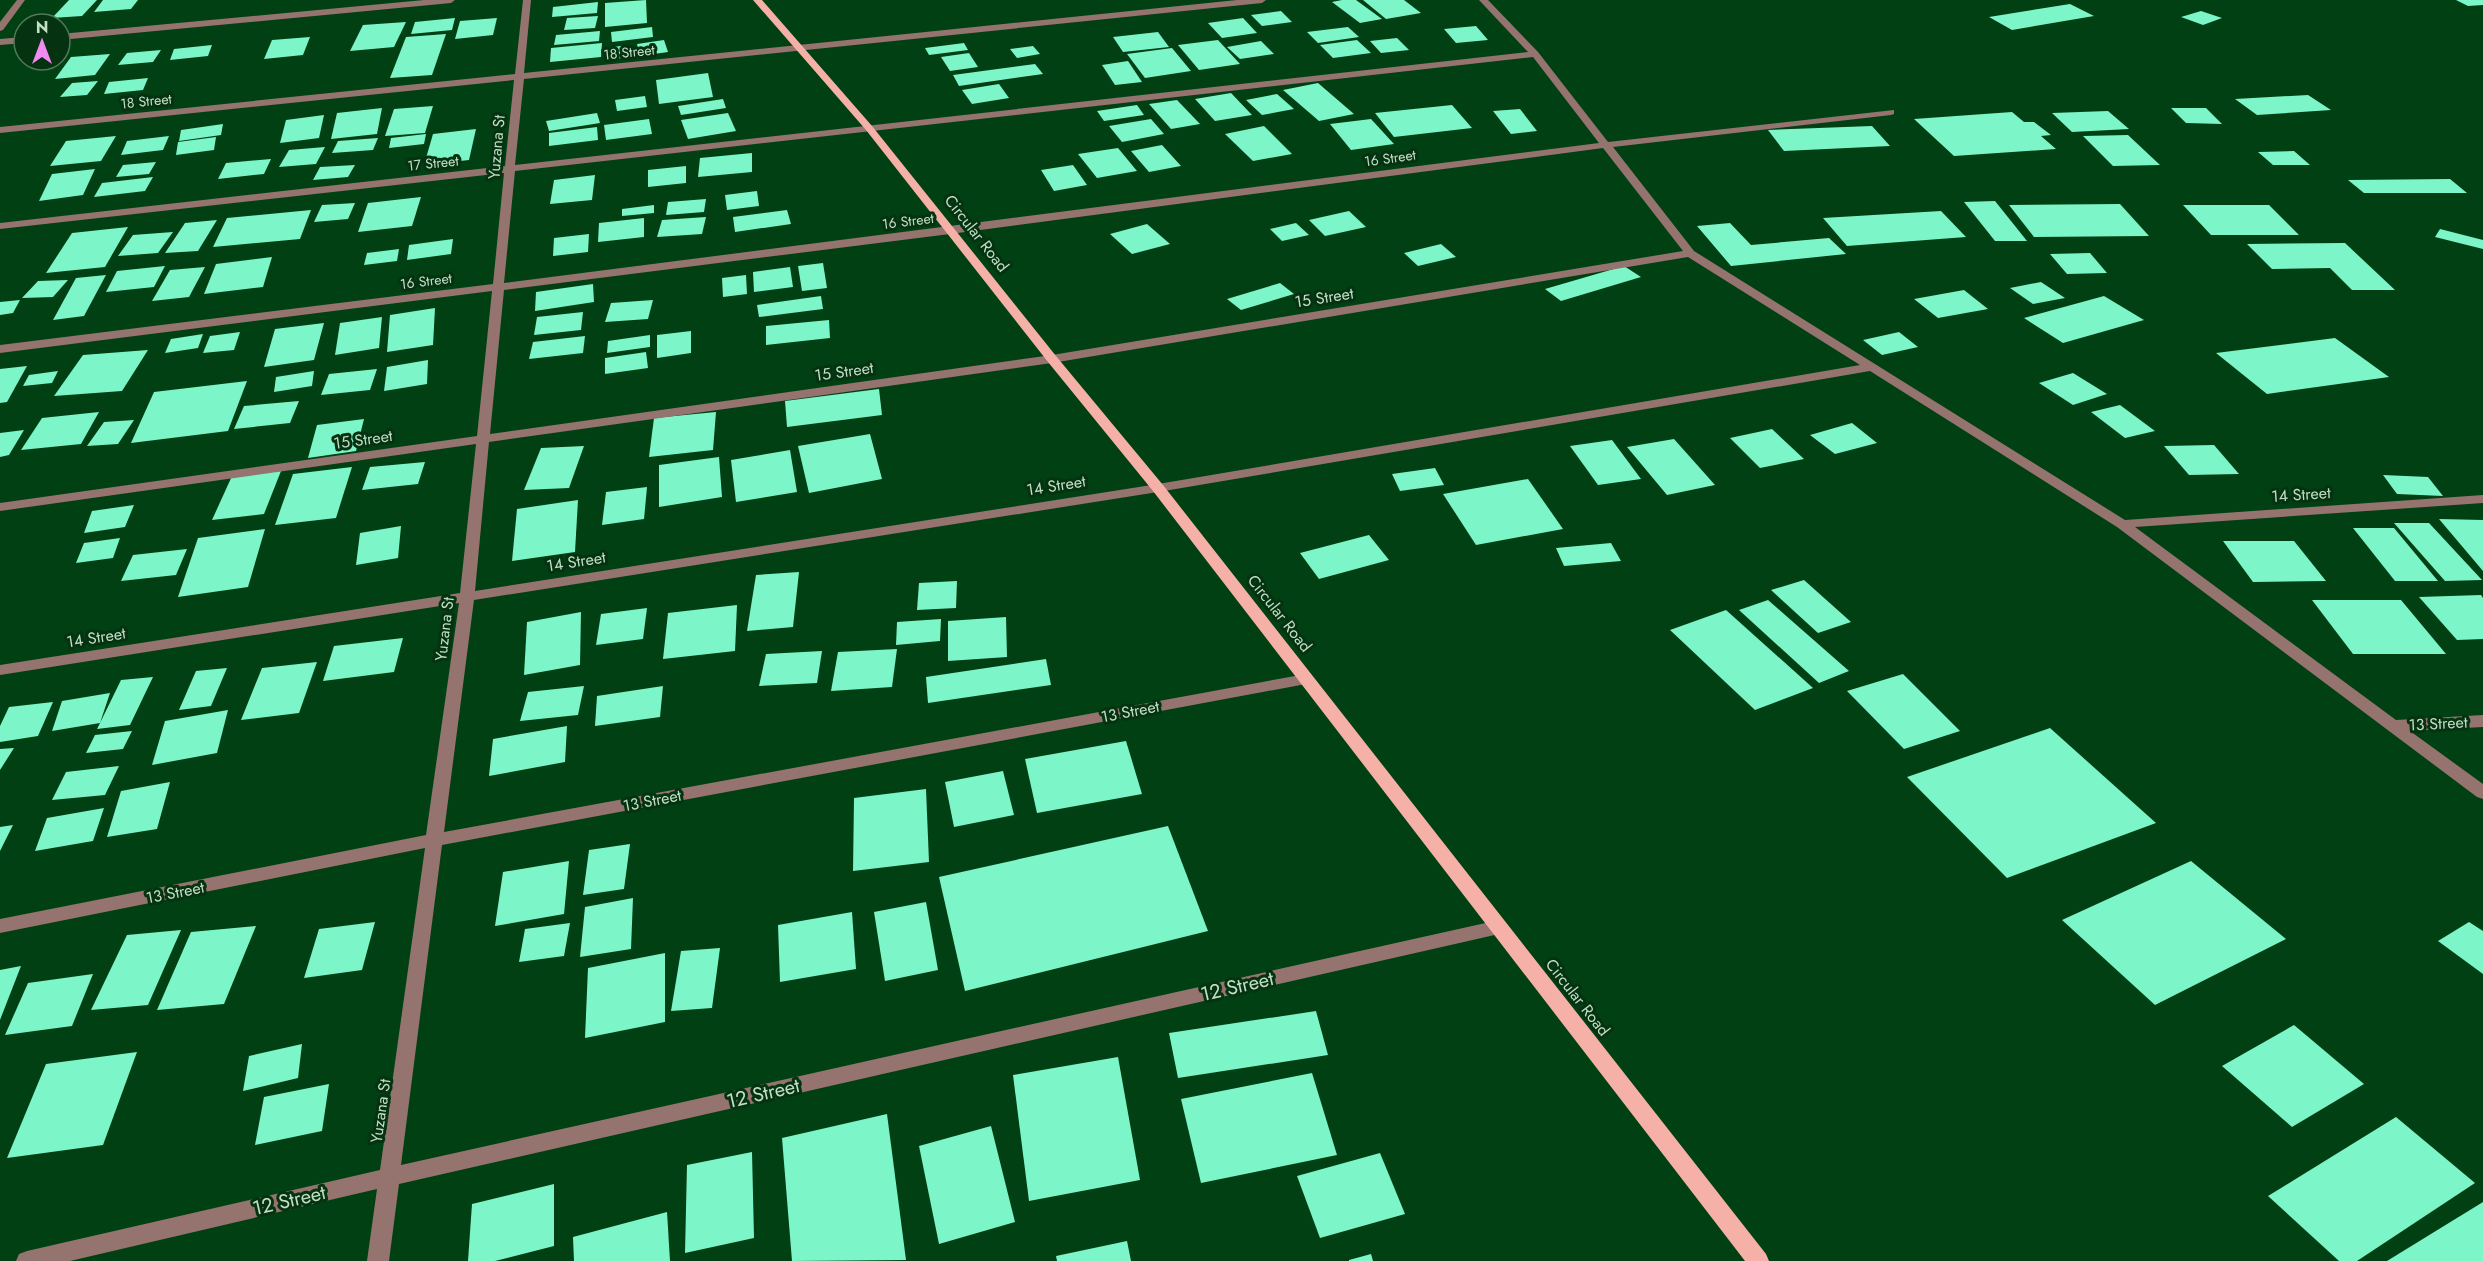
<svg xmlns="http://www.w3.org/2000/svg" width="2483" height="1261" viewBox="0 0 2483 1261" font-family="Jost,sans-serif">
<style>
.building{fill:#7cf5c9}
.lines{fill:none;stroke-linecap:round;stroke-linejoin:round}
.minor{fill:#95736e;fill-rule:evenodd}
.major{fill:#f5b1a8;fill-rule:evenodd}
.labels{text-anchor:middle;stroke-width:6;stroke-linejoin:round;paint-order:stroke}
.far-street-label{font-size:14px;fill:#c2dfc5;stroke:#053311}
.street-label{font-size:16px;fill:#c2dfc5;stroke:#053311}
.near-street-label{font-size:20px;fill:#c2dfc5;stroke:#053311}
</style>
<rect width="100%" height="100%" fill="#004013"/>
<g class="building">
<path d="M69 0H97L82 16 52 18Z"/>
<path d="M103 0H138L131 9 94 12Z"/>
<path d="M646 0 647 23 605 27V3Z"/>
<path d="M1342 0H1356L1382 19 1360 23 1332 2Z"/>
<path d="M1363 0H1404L1421 13 1386 19Z"/>
<path d="M2456 0H2483V5L2468 6Z"/>
<path d="M598 2 597 13 552 17 553 7Z"/>
<path d="M2070 4 2094 16 2012 30 1989 17Z"/>
<path d="M1281 11 1292 22 1262 26 1251 15Z"/>
<path d="M2201 11 2222 18 2203 25 2181 17Z"/>
<path d="M598 16 595 28 564 30 567 18Z"/>
<path d="M455 18 452 30 411 34 415 22Z"/>
<path d="M497 18 493 35 455 39 460 21Z"/>
<path d="M1243 18 1257 33 1222 38 1208 23Z"/>
<path d="M406 22 394 47 350 51 363 25Z"/>
<path d="M1476 26 1488 40 1456 43 1444 29Z"/>
<path d="M652 27 653 37 612 42 611 32Z"/>
<path d="M1348 27 1359 37 1318 43 1307 32Z"/>
<path d="M600 31 599 41 554 45 556 35Z"/>
<path d="M1158 32 1169 47 1123 52 1113 37Z"/>
<path d="M446 34 432 75 390 78 406 37Z"/>
<path d="M310 37 303 55 264 59 272 40Z"/>
<path d="M1397 38 1409 50 1381 53 1370 41Z"/>
<path d="M664 40 668 52 640 56 637 44Z"/>
<path d="M1218 40 1240 64 1199 70 1178 45Z"/>
<path d="M1357 40 1371 53 1333 58 1320 45Z"/>
<path d="M1261 41 1274 54 1240 59 1227 47Z"/>
<path d="M602 43 601 57 550 62 551 48Z"/>
<path d="M964 43 968 50 929 55 925 48Z"/>
<path d="M212 45 208 56 170 60 174 49Z"/>
<path d="M628 45 629 57 607 60 606 48Z"/>
<path d="M1033 46 1040 54 1017 58 1010 49Z"/>
<path d="M1172 48 1191 71 1145 78 1127 54Z"/>
<path d="M161 50 153 62 118 65 127 53Z"/>
<path d="M969 53 978 67 950 71 941 57Z"/>
<path d="M110 54 95 75 55 79 71 57Z"/>
<path d="M1128 61 1142 82 1115 85 1102 65Z"/>
<path d="M1035 64 1043 74 959 86 953 75Z"/>
<path d="M708 73 713 97 659 104 656 80Z"/>
<path d="M148 78 143 90 104 94 109 82Z"/>
<path d="M98 81 87 95 60 97 72 83Z"/>
<path d="M1318 83 1354 114 1319 121 1283 90Z"/>
<path d="M999 84 1009 98 972 104 962 90Z"/>
<path d="M1231 93 1252 115 1215 121 1195 99Z"/>
<path d="M1277 94 1294 109 1262 115 1246 100Z"/>
<path d="M2308 95 2331 110 2257 115 2235 99Z"/>
<path d="M645 96 647 107 617 111 615 100Z"/>
<path d="M723 99 726 108 681 115 678 106Z"/>
<path d="M1177 100 1200 124 1171 129 1149 104Z"/>
<path d="M1137 105 1144 115 1104 121 1097 111Z"/>
<path d="M1452 105 1472 128 1394 137 1375 113Z"/>
<path d="M433 106 425 133 385 136 394 109Z"/>
<path d="M382 108 377 134 331 139 337 113Z"/>
<path d="M2171 108H2206L2222 124 2186 123Z"/>
<path d="M1520 109 1537 131 1511 134 1493 111Z"/>
<path d="M2108 111 2129 129 2072 132 2052 113Z"/>
<path d="M2012 112 2024 122H2034L2051 135 2041 136 2056 149 1954 156 1914 119Z"/>
<path d="M597 113 600 123 549 131 546 121Z"/>
<path d="M728 113 736 131 688 139 681 120Z"/>
<path d="M324 115 319 138 280 143 286 120Z"/>
<path d="M649 119 652 134 606 140 604 125Z"/>
<path d="M1151 119 1164 134 1122 142 1109 126Z"/>
<path d="M1371 119 1394 144 1351 150 1330 124Z"/>
<path d="M223 124 221 135 179 141 181 130Z"/>
<path d="M1264 126 1292 154 1253 161 1225 134Z"/>
<path d="M1872 126 1890 146 1784 151 1768 130Z"/>
<path d="M597 127 598 140 549 146V133Z"/>
<path d="M476 129 469 160 424 165 433 134Z"/>
<path d="M426 134 424 144 389 148 391 138Z"/>
<path d="M2128 135 2160 165 2113 166 2083 136Z"/>
<path d="M116 136 101 161 50 166 66 141Z"/>
<path d="M169 136 163 150 121 155 127 141Z"/>
<path d="M216 137 214 150 176 155 178 142Z"/>
<path d="M378 138 373 150 332 153 338 141Z"/>
<path d="M1162 145 1181 166 1149 172 1131 151Z"/>
<path d="M325 147 316 164 279 167 289 150Z"/>
<path d="M1118 148 1137 171 1097 178 1078 154Z"/>
<path d="M2294 151 2310 165H2273L2258 152Z"/>
<path d="M752 153V172L698 177 700 158Z"/>
<path d="M271 159 264 174 218 179 226 163Z"/>
<path d="M156 162 149 174 116 177 123 165Z"/>
<path d="M355 165 348 177 313 180 320 167Z"/>
<path d="M1073 165 1087 185 1054 191 1041 170Z"/>
<path d="M686 166V183L648 187V170Z"/>
<path d="M95 169 83 195 39 201 52 174Z"/>
<path d="M595 175 592 200 550 204 554 180Z"/>
<path d="M153 177 145 191 94 197 102 183Z"/>
<path d="M2450 179 2467 193H2364L2348 180Z"/>
<path d="M757 191 759 206 727 210 725 195Z"/>
<path d="M421 197 412 226 358 232 368 203Z"/>
<path d="M706 199 704 212 666 215 668 202Z"/>
<path d="M1995 201 2027 241H1995L1964 202Z"/>
<path d="M355 203 348 219 314 222 322 205Z"/>
<path d="M2120 204 2149 236 2034 237 2009 205Z"/>
<path d="M654 205V213L622 216V209Z"/>
<path d="M2183 205H2269L2299 235H2211Z"/>
<path d="M311 210 300 239 213 247 227 218Z"/>
<path d="M787 210 791 224 735 232 733 217Z"/>
<path d="M1349 211 1366 227 1325 236 1309 220Z"/>
<path d="M1941 211 1966 237 1847 246 1823 218Z"/>
<path d="M706 217 702 234 657 237 662 220Z"/>
<path d="M644 218V237L598 242 599 223Z"/>
<path d="M217 220 198 251 165 253 185 223Z"/>
<path d="M1296 223 1309 235 1282 241 1270 229Z"/>
<path d="M1730 223 1751 245 1829 238 1846 254 1731 266 1697 226Z"/>
<path d="M1147 224 1170 244 1132 254 1110 234Z"/>
<path d="M128 227 105 267 46 273 72 233Z"/>
<path d="M2440 229 2483 240V249L2435 237Z"/>
<path d="M173 232 158 253 118 256 133 235Z"/>
<path d="M589 234 588 252 553 256 554 238Z"/>
<path d="M453 239 451 254 407 260 409 245Z"/>
<path d="M2345 243 2395 290H2352L2330 268 2272 269 2247 244Z"/>
<path d="M1441 244 1456 257 1418 266 1404 253Z"/>
<path d="M399 249 397 261 364 265 367 253Z"/>
<path d="M2090 253 2107 273 2067 274 2050 254Z"/>
<path d="M272 257 263 287 204 294 216 264Z"/>
<path d="M823 263 827 288 802 291 798 266Z"/>
<path d="M165 266 154 287 106 292 117 271Z"/>
<path d="M1624 266 1641 277 1561 301 1545 289Z"/>
<path d="M205 267 189 297 152 301 170 270Z"/>
<path d="M790 267 793 287 754 292 753 272Z"/>
<path d="M106 275 84 316 53 320 76 278Z"/>
<path d="M746 275 747 294 723 297 722 278Z"/>
<path d="M68 280 53 297 22 298 38 281Z"/>
<path d="M2041 282 2065 298 2033 304 2010 288Z"/>
<path d="M1280 283 1294 294 1241 310 1227 299Z"/>
<path d="M593 284 594 302 535 311 536 292Z"/>
<path d="M1964 290 1988 309 1938 318 1914 299Z"/>
<path d="M821 296 823 309 759 317 757 305Z"/>
<path d="M2104 296 2144 320 2063 343 2024 318Z"/>
<path d="M20 300 13 313 0 315V302Z"/>
<path d="M653 300 648 319 605 322 611 303Z"/>
<path d="M435 308 433 345 387 352 390 315Z"/>
<path d="M583 312 581 330 534 335 537 317Z"/>
<path d="M382 317 379 348 335 355 340 323Z"/>
<path d="M829 320 830 338 766 345V326Z"/>
<path d="M324 323 314 360 264 367 275 329Z"/>
<path d="M691 331V353L657 358V335Z"/>
<path d="M240 332 234 350 203 353 210 336Z"/>
<path d="M1899 332 1918 347 1882 355 1863 340Z"/>
<path d="M203 334 198 348 165 353 171 339Z"/>
<path d="M650 335V347L607 353 608 341Z"/>
<path d="M585 336 583 353 529 359 533 342Z"/>
<path d="M2335 338 2389 377 2267 394 2216 353Z"/>
<path d="M148 350 122 391 54 396 83 355Z"/>
<path d="M646 352 648 368 605 374V358Z"/>
<path d="M428 360 427 384 384 391 387 367Z"/>
<path d="M27 366 7 402 0 403V369Z"/>
<path d="M377 369 370 390 321 395 329 374Z"/>
<path d="M58 371 52 383 23 386 29 375Z"/>
<path d="M314 371 312 386 274 392 276 377Z"/>
<path d="M2073 373 2107 394 2073 405 2039 383Z"/>
<path d="M247 381 228 431 131 443 154 392Z"/>
<path d="M879 389 882 415 787 427 785 401Z"/>
<path d="M299 401 290 423 234 429 244 406Z"/>
<path d="M2120 405 2155 431 2125 438 2091 412Z"/>
<path d="M99 412 81 444 21 450 42 418Z"/>
<path d="M716 412 713 450 649 457 654 418Z"/>
<path d="M364 419 356 451 308 458 317 425Z"/>
<path d="M134 420 118 444 87 446 104 422Z"/>
<path d="M1852 423 1877 443 1835 454 1810 435Z"/>
<path d="M1772 429 1804 459 1760 468 1730 438Z"/>
<path d="M24 430 9 455 0 457V433Z"/>
<path d="M870 434 882 479 809 493 798 446Z"/>
<path d="M1674 439 1715 485 1667 495 1627 447Z"/>
<path d="M1612 440 1641 479 1598 485 1570 446Z"/>
<path d="M2214 445 2239 474 2189 475 2164 446Z"/>
<path d="M584 446 569 488 524 490 541 448Z"/>
<path d="M790 450 797 492 736 502 731 460Z"/>
<path d="M719 457 722 497 659 507V465Z"/>
<path d="M425 462 418 484 362 490 370 467Z"/>
<path d="M352 467 336 518 275 525 293 474Z"/>
<path d="M1435 468 1444 485 1400 491 1392 474Z"/>
<path d="M281 471 264 514 212 520 232 476Z"/>
<path d="M2383 475 2428 477 2443 496 2397 494Z"/>
<path d="M1528 479 1563 529 1476 545 1443 494Z"/>
<path d="M647 487 644 519 602 525 606 492Z"/>
<path d="M578 500 575 552 512 561 517 509Z"/>
<path d="M134 505 125 527 84 533 92 511Z"/>
<path d="M2439 519 2483 520V571Z"/>
<path d="M2394 523H2429L2482 580 2445 581Z"/>
<path d="M401 526 398 558 356 565 360 533Z"/>
<path d="M2353 528H2394L2438 581H2395Z"/>
<path d="M265 529 248 587 178 597 198 538Z"/>
<path d="M1369 535 1389 560 1319 579 1300 553Z"/>
<path d="M120 538 113 558 76 563 84 543Z"/>
<path d="M2223 541H2294L2326 581 2253 582Z"/>
<path d="M1611 543 1621 561 1564 566 1556 548Z"/>
<path d="M187 549 176 575 121 581 133 555Z"/>
<path d="M799 572 793 627 747 631 756 575Z"/>
<path d="M1804 580 1851 622 1818 633 1771 590Z"/>
<path d="M957 581 956 608 917 610 919 583Z"/>
<path d="M2481 595 2483 598V639L2457 640 2419 597Z"/>
<path d="M1768 600 1849 671 1819 683 1739 610Z"/>
<path d="M2312 600H2401L2446 654H2353Z"/>
<path d="M737 605 735 651 663 659 668 613Z"/>
<path d="M647 608 643 639 596 645 601 614Z"/>
<path d="M1726 610 1813 688 1755 710 1670 630Z"/>
<path d="M581 612 580 665 524 675 527 622Z"/>
<path d="M1006 617 1007 657 948 661V621Z"/>
<path d="M941 619 940 641 896 645 897 622Z"/>
<path d="M403 638 394 672 323 681 334 646Z"/>
<path d="M897 649 892 687 831 691 838 652Z"/>
<path d="M822 651 817 683 759 686 766 654Z"/>
<path d="M1046 659 1051 685 928 703 926 677Z"/>
<path d="M317 662 299 713 241 720 262 668Z"/>
<path d="M227 668 211 706 179 710 196 671Z"/>
<path d="M1903 674 1960 731 1904 749 1847 691Z"/>
<path d="M153 677 130 725 97 729 100 723 52 731 62 701 110 693 100 723 121 680Z"/>
<path d="M584 686 578 715 520 721 528 692Z"/>
<path d="M663 686 660 717 595 726 597 696Z"/>
<path d="M53 702 38 736 0 742V726L9 707Z"/>
<path d="M228 710 217 753 152 765 165 721Z"/>
<path d="M567 726 565 762 489 776 493 739Z"/>
<path d="M2050 728 2156 823 2007 878 1907 777Z"/>
<path d="M132 731 123 749 86 753 95 735Z"/>
<path d="M1126 741 1142 794 1037 813 1025 759Z"/>
<path d="M14 748 0 770V749Z"/>
<path d="M119 766 105 795 52 800 66 772Z"/>
<path d="M1003 771 1014 815 954 827 945 782Z"/>
<path d="M170 782 157 829 107 837 121 791Z"/>
<path d="M926 789 929 862 853 871 854 798Z"/>
<path d="M104 808 93 841 35 851 47 818Z"/>
<path d="M13 825 0 851V827Z"/>
<path d="M1168 826 1208 931 965 991 939 877Z"/>
<path d="M630 844 624 889 583 895 589 850Z"/>
<path d="M569 861 564 914 495 926 503 872Z"/>
<path d="M2191 861 2286 939 2155 1005 2062 920Z"/>
<path d="M633 898 631 949 580 957 585 907Z"/>
<path d="M926 902 938 970 885 981 874 912Z"/>
<path d="M852 912 856 969 780 982 778 925Z"/>
<path d="M375 922 362 970 304 978 319 929Z"/>
<path d="M2469 922 2483 931V974L2438 941Z"/>
<path d="M570 923 564 956 519 962 525 929Z"/>
<path d="M256 926 224 1004 157 1010 191 932Z"/>
<path d="M181 930 148 1005 91 1010 127 935Z"/>
<path d="M720 948 712 1008 671 1011 681 951Z"/>
<path d="M665 953V1022L585 1038 588 968Z"/>
<path d="M21 966 0 1020V970Z"/>
<path d="M93 974 72 1026 5 1035 28 983Z"/>
<path d="M1316 1011 1328 1055 1178 1078 1169 1033Z"/>
<path d="M2294 1025 2364 1084 2292 1127 2222 1066Z"/>
<path d="M302 1044 298 1078 243 1091 249 1056Z"/>
<path d="M137 1052 103 1145 7 1158 46 1064Z"/>
<path d="M1118 1057 1140 1180 1029 1201 1013 1075Z"/>
<path d="M1312 1073 1337 1155 1201 1183 1181 1099Z"/>
<path d="M329 1084 322 1131 255 1145 264 1097Z"/>
<path d="M887 1114 906 1260 792 1261 782 1138Z"/>
<path d="M2396 1117 2475 1183 2357 1261H2339L2268 1196Z"/>
<path d="M991 1126 1015 1222 939 1244 919 1146Z"/>
<path d="M752 1152 754 1238 685 1253 687 1165Z"/>
<path d="M1380 1153 1405 1214 1320 1238 1297 1176Z"/>
<path d="M554 1184V1246L495 1261H468L472 1204Z"/>
<path d="M2483 1202V1261H2387Z"/>
<path d="M667 1212 670 1261H574L573 1237Z"/>
<path d="M1127 1241 1131 1261H1057L1056 1256Z"/>
<path d="M1371 1254 1373 1261H1349V1260Z"/>
</g>
<g class="lines">
<g class="minor">
<path d="M17 0H25L3 30 0 31V22Z"/>
<path d="M424 0H455L451 3 60 40V34Z"/>
<path d="M523 0H531L524 73 1237 0H1266L1262 3 524 79 515 165 1528 52 1479 0H1488L1538 52 1608 142 1894 110V114L1891 115 1613 147 1694 251 2125 520 2483 495V503L2135 527 2396 720 2483 715V727L2410 731 2483 784V799L2477 797 2117 527 1870 371 1158 492 474 600 444 832 1306 674 1311 675 1314 679 1311 683 1306 684 442 845 401 1165 1499 920 1505 922 1508 927 1505 932 1499 934 399 1184 389 1261H367L377 1189 70 1261H16L19 1254 27 1251 380 1170 425 848 0 933V919L426 835 459 603 0 675V665L460 593 476 444 0 511V503L477 436 492 291 0 353V345L493 284 504 173 0 229V223L505 166 514 80 0 133V127L515 74ZM1533 57 1599 143 504 283 515 171ZM1603 148 1683 251 1052 355 490 434 504 290 950 234ZM1688 257 1860 365 1158 484 475 591 489 442 1052 363Z"/>
<path d="M24 37V43L0 45V39Z"/>
</g>
<path class="major" d="M753 0H762L872 126 1056 356 1163 485 1766 1254 1769 1261H1745L1153 491 1048 362 866 130Z"/>
</g>
<g class="labels">
<g class="far-street-label">
<text transform="translate(629 52) rotate(-6)" y="5">18 Street</text>
<text transform="translate(146 101) rotate(-6)" y="5">18 Street</text>
<text transform="translate(1390 158) rotate(-8)" y="5">16 Street</text>
<text transform="translate(433 163) rotate(-6)" y="5">17 Street</text>
<text transform="translate(908 221) rotate(-7)" y="5">16 Street</text>
<text transform="translate(426 281) rotate(-7)" y="5">16 Street</text>
</g>
<g class="street-label">
<text transform="translate(496 147) rotate(-85)" y="6">Yuzana St</text>
<text transform="translate(977 233) rotate(52)" y="6">Circular Road</text>
<text transform="translate(1324 297) rotate(-9)" y="6">15 Street</text>
<text transform="translate(844 371) rotate(-8)" y="6">15 Street</text>
<text transform="translate(363 439) rotate(-8)" y="6">15 Street</text>
<text transform="translate(1056 485) rotate(-9)" y="6">14 Street</text>
<text transform="translate(2301 494) rotate(-4)" y="6">14 Street</text>
<text transform="translate(576 561) rotate(-9)" y="6">14 Street</text>
<text transform="translate(1280 613) rotate(52)" y="6">Circular Road</text>
<text transform="translate(444 629) rotate(-83)" y="6">Yuzana St</text>
<text transform="translate(96 637) rotate(-9)" y="6">14 Street</text>
<text transform="translate(1130 711) rotate(-11)" y="6">13 Street</text>
<text transform="translate(2438 723) rotate(-3)" y="6">13 Street</text>
<text transform="translate(652 800) rotate(-11)" y="6">13 Street</text>
<text transform="translate(175 892) rotate(-11)" y="6">13 Street</text>
<text transform="translate(1578 997) rotate(52)" y="6">Circular Road</text>
<text transform="translate(380 1111) rotate(-82)" y="6">Yuzana St</text>
</g>
<g class="near-street-label">
<text transform="translate(1237 986) rotate(-13)" y="7">12 Street</text>
<text transform="translate(763 1093) rotate(-13)" y="7">12 Street</text>
<text transform="translate(289 1200) rotate(-13)" y="7">12 Street</text>
</g>
</g>
<g transform="translate(42 42)"><circle r="28" fill="#053311" stroke="#517859" stroke-width="1.5"/>
<path d="M0-4.5L10 22L0 15L-10 22Z" fill="#f38af1"/>
<text y="-9" font-size="16" font-weight="bold" text-anchor="middle" fill="#c2dfc5">N</text>
</g>
</svg>
